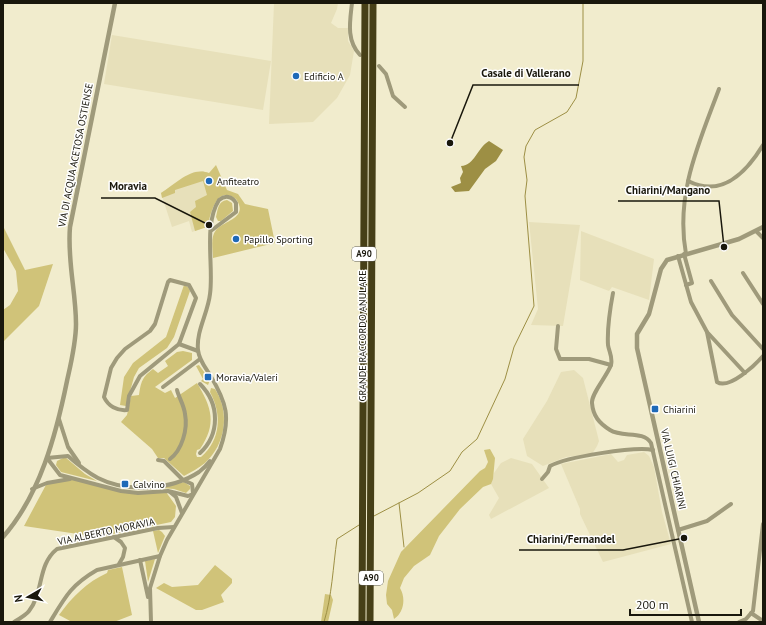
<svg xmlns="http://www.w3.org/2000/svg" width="766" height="625" viewBox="0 0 766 625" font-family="'PT Sans',sans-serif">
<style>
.built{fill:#e7e0ba}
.green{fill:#d0c379}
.water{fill:#9d8f44}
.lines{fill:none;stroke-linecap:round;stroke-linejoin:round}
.stream{stroke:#9d8f44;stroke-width:1}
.minor{stroke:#9f9a7b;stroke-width:4}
.tertiary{stroke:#9f9a7b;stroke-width:4.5}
.motorway{stroke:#463f17;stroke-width:7}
.poi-dot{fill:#1e69b8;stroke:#fff;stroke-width:1.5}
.labels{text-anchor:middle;stroke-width:3;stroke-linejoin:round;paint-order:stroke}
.shield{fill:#fff;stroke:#5e5d55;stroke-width:1}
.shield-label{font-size:9px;font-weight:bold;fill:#19170c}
.poi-label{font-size:10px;fill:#19170c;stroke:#fff;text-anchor:start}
.street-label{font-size:10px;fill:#19170c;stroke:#fff}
.leader{fill:none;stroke:#19170c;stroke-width:1.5}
.callout-dot{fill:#19170c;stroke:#fff;stroke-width:1.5}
.callout-label{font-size:11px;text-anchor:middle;font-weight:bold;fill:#19170c;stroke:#fff;stroke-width:3;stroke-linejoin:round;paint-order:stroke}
</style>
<rect width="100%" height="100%" fill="#f1eccd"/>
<g class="built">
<path d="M274 3H338L337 9 331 23 338 28H348V41L354 51 350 75 337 98 313 122 269 124Z"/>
<path d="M112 35 271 61 263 110 104 84Z"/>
<path d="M203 171 210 174 218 190 207 227 192 232 189 221 172 227 161 193 194 172Z"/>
<path d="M529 222 580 225 563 326 531 325 538 309Z"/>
<path d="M581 231 654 259 649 300 612 287 609 291 580 280Z"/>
<path d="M574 370 583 378 599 441 597 446 592 454 566 457 543 466 527 456 523 439 547 401 561 372Z"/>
<path d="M644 452 649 456 654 467 662 512 671 544 603 562 580 514V509L561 464 611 454 618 462 624 460 627 455Z"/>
<path d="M511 458 532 464 549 488 491 519 489 515 499 498 491 484 494 473 501 463Z"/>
</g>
<g class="green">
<path d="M216 165 227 190 238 194 245 204 268 209 275 243 213 258C213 250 210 237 216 230 225 220 249 218 236 199 216 184 211 214 207 227L195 231 190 212 196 207 195 201 207 195 203 181 175 190V193L162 198 161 193C175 184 192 166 209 173Z"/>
<path d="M227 200 232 203 233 211 221 221H218L216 217C218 209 218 201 227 200Z"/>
<path d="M3 226 25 270 53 264 39 306 3 342V310L10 305 18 291 16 271 3 248Z"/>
<path d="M184 285 188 287 190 291 174 337 167 348 139 368 134 377 126 406 120 405 124 377 133 363 166 337Z"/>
<path d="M183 351 192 353V360L155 387 165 393 171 390 175 398 197 383C212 408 217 424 200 449L197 450 196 454 197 457H201C221 440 222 414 210 392L211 388 215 389C230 412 226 444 205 463 199 468 191 472 184 476L164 458H158L152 449 121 422 127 415 131 396 139 395C141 382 142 377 153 369L158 373 168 366 165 361 177 352Z"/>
<path d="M199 365 210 380 208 385 201 381 203 379 196 366Z"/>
<path d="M490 449 495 458 493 479 491 484 483 487 460 509 439 536 430 555 414 566 404 578 400 588C406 598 404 613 394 619L392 610 387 604 386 595 388 581 401 552 480 471 485 468 488 462 484 450Z"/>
<path d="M65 457 85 474 97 481 61 472 56 465 57 461Z"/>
<path d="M77 479 121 491 166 492 176 506 175 517 171 522 98 537 24 526 47 483Z"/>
<path d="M184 482 190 486V489L186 493 174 489 162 488Z"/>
<path d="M159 530 162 532 165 536 158 553 153 531Z"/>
<path d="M155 559 148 582 145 561Z"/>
<path d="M215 565 232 579V583L221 595 224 602 202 610H196L156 588 164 583 172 587 198 585Z"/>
<path d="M122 567 132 615 114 622H72L59 615C72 597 87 582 107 573L108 570Z"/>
<path d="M325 594 331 595 333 600 328 622H321Z"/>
</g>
<path class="water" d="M489 141 503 150 496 161 485 169 469 191 455 192 451 187 461 183 460 178 463 172 461 166C475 165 477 148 489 141Z"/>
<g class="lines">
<g class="stream">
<path d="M399 503 404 547"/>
<path d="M374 516 418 493 450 471 462 452 477 439 505 379 514 347 534 306 525 196 527 180 524 157 526 146 535 130 567 112 576 98 583 61V3"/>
<path d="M324 622C332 596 333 567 337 539L359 525"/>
</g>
<g class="minor">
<path d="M352 3C350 21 346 40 360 55"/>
<path d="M379 66 386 74 393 96 405 107"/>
<path d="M688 181C722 198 746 173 763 145"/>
<path d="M757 232 763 238"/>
<path d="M684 254 692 283 686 285"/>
<path d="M686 254C675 194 699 143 719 89"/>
<path d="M678 256 691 302 707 332 717 382C729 390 755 365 763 356"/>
<path d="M743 273 763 304"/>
<path d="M170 280 189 285 196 298 179 344 140 376 129 396 127 410C117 411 108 406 104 397L111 368 117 358 125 349 150 331 155 324 168 282Z"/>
<path d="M711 281 732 315 763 349"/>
<path d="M613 293C610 309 607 328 608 345 609 352 613 357 611 365 607 376 591 394 592 403 593 416 599 423 610 430 622 438 643 430 651 443L692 622"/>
<path d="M558 326 556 349 560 359H589L611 365"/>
<path d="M707 332 745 373"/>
<path d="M179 344 198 351"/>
<path d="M163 387 200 359"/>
<path d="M59 419 68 447 79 463"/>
<path d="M200 453C220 434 220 404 200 384"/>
<path d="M170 459C182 450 188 429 185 414 184 405 179 398 177 390"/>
<path d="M158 460 164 461 183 480 192 484 193 493"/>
<path d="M542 479 548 472 550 466C566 457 636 446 653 450"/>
<path d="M32 489 47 483 70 479"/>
<path d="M170 492 176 497 182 513"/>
<path d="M193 494 188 496 168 491 138 493 121 491 60 475 47 458 68 456C77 464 87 472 98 478 127 493 172 490 199 472 203 469 207 465 210 461"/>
<path d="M678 530 707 521 731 504"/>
<path d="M114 537 121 542 125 548 123 557 119 564"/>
<path d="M140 560 148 597"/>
<path d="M751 613 763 621"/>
<path d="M14 622C19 619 26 615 29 611 44 592 37 565 57 549L158 528 174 527"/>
<path d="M50 622C65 597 71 585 97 570L160 556"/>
<path d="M151 622 150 588 160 556 167 540 220 449C231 418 227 403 210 375 205 367 199 360 198 350 196 331 208 313 210 294 214 266 203 225 219 200 225 195 232 196 236 203V212L212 230"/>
<path d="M739 622 746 619 753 611 763 524"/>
</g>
<g class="tertiary">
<path d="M3 537C40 495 56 435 67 381 71 363 76 343 76 324 76 292 67 260 70 227L115 3"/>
<path d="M699 622 637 348V334L649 314 661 269 667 260 739 239 763 227"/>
</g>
<g class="motorway">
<path d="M362 622 365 3"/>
<path d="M370 622 373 3"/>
</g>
</g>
<g class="poi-dot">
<circle cx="296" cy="76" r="4"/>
<circle cx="209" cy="181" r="4"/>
<circle cx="236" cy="239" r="4"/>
<rect x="204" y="373" width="8" height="8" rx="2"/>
<rect x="651" y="405" width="8" height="8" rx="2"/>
<rect x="121" y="480" width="8" height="8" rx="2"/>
</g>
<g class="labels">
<g class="shield">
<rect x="352" y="247" width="24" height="14" rx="3"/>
<rect x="359" y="571" width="24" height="14" rx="3"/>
</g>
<g class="shield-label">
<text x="364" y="257">A90</text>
<text x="371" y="581">A90</text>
</g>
<g class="poi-label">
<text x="304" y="80">Edificio A</text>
<text x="217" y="185">Anfiteatro</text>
<text x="244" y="243">Papillo Sporting</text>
<text x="216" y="381">Moravia/Valeri</text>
<text x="663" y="413">Chiarini</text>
<text x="133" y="488">Calvino</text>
</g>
<g class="street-label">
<text transform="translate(75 155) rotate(-79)" y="4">VIA DI ACQUA ACETOSA OSTIENSE</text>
<text transform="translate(362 336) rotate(-90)" y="4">GRANDE RACCORDO ANULARE</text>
<text transform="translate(674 469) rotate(77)" y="4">VIA LUIGI CHIARINI</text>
<text transform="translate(106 531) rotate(-12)" y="4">VIA ALBERTO MORAVIA</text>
</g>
</g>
<path class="leader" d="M450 143L473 85H579M209 225L155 198H101M724 247L719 201H618M684 538L623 550H519"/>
<g class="callout-dot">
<circle cx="450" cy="143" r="4"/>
<circle cx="209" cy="225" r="4"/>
<circle cx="724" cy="247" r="4"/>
<circle cx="684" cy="538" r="4"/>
</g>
<g class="callout-label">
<text x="526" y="77">Casale di Vallerano</text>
<text x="128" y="190">Moravia</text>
<text x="668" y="194">Chiarini/Mangano</text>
<text x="571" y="543">Chiarini/Fernandel</text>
</g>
<rect width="766" height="625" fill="none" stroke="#19170c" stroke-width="8"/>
<g transform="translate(28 597) rotate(261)" stroke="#ffffff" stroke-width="3" paint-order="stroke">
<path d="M0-3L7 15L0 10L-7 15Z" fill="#19170c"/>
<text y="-6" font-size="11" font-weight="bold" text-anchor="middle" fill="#19170c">N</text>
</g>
<path d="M630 609v6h111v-6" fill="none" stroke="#19170c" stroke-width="2"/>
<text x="636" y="609" font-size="12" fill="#19170c" stroke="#ffffff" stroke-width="3" paint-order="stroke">200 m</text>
</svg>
